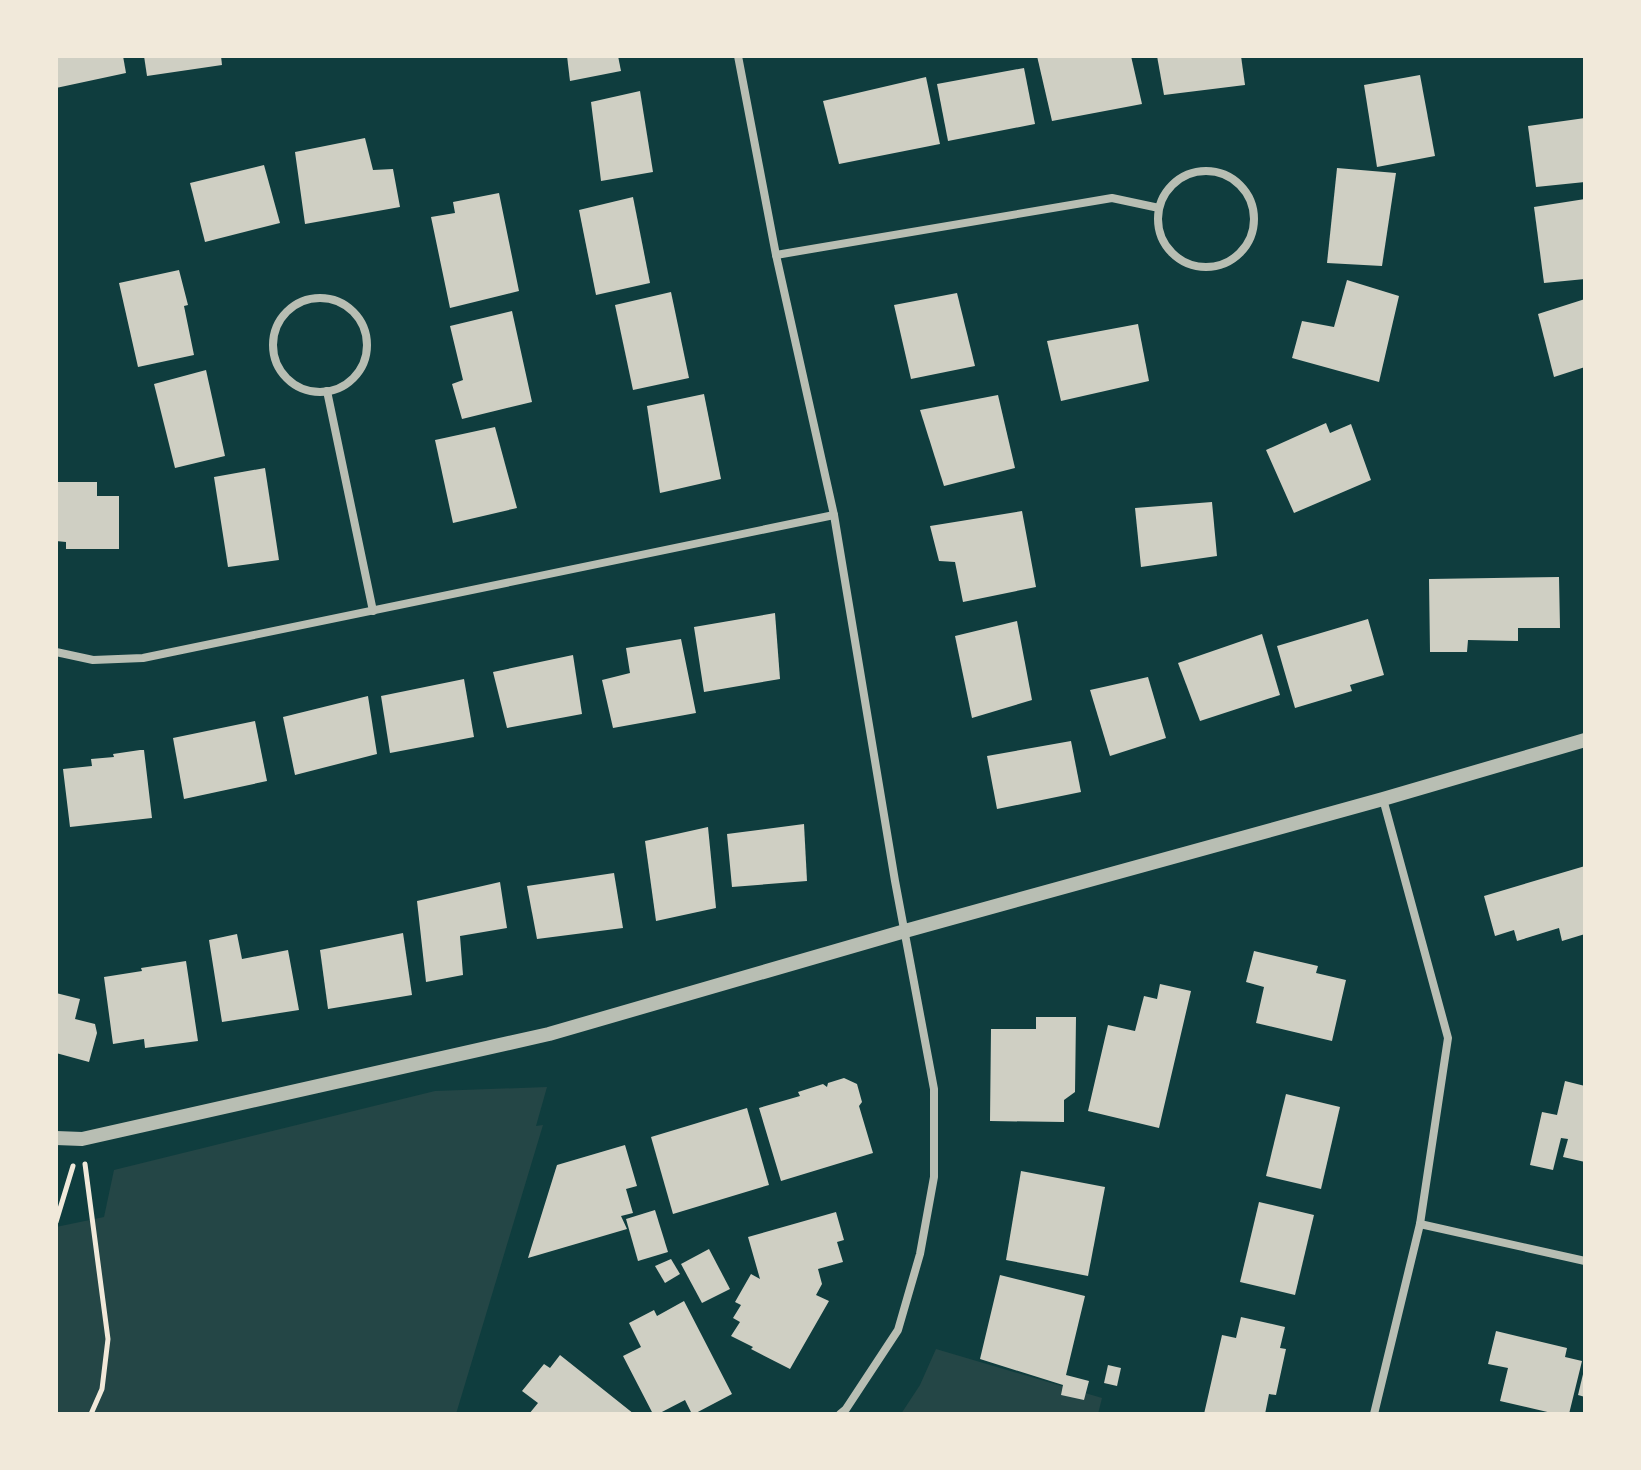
<svg xmlns="http://www.w3.org/2000/svg" width="1641" height="1470" viewBox="0 0 1641 1470" font-family="Quicksand,sans-serif">
<style>
.green{fill:#244646}
.building{fill:#cfcfc3}
.lines{fill:none;stroke-linecap:round;stroke-linejoin:round}
.path{stroke:#f1e9da;stroke-width:5}
.minor{stroke:#b8beb3;stroke-width:8}
.tertiary{stroke:#b8beb3;stroke-width:14}
</style>
<rect width="100%" height="100%" fill="#0f3d3e"/>
<g class="green">
<path d="M547 1087 536 1126 543 1125 456 1414H56V1227L104 1217 114 1170 435 1091Z"/>
<path d="M936 1349 1102 1398 1098 1414H901L920 1385Z"/>
</g>
<g class="building">
<path d="M56 56H123L126 73 56 88Z"/>
<path d="M144 56H221L222 65 147 76Z"/>
<path d="M567 56H618L621 71 570 81Z"/>
<path d="M1037 56H1131L1142 104 1052 121Z"/>
<path d="M1157 56H1241L1245 85 1164 95Z"/>
<path d="M1024 68 1035 124 948 141 937 84Z"/>
<path d="M1420 75 1435 156 1377 167 1364 85Z"/>
<path d="M926 77 940 144 839 164 823 101Z"/>
<path d="M640 91 653 172 601 181 591 102Z"/>
<path d="M1585 118V182L1536 187 1528 126Z"/>
<path d="M365 138 373 170 393 169 400 207 305 224 295 152Z"/>
<path d="M264 165 280 223 205 242 190 183Z"/>
<path d="M1337 168 1396 173 1382 266 1327 263Z"/>
<path d="M499 193 519 291 450 308 431 217 455 213 453 202Z"/>
<path d="M633 197 650 283 596 295 579 210Z"/>
<path d="M1585 199V279L1544 283 1534 207Z"/>
<path d="M179 270 188 305 184 306 194 355 138 367 119 283Z"/>
<path d="M1347 280 1399 296 1379 382 1292 358 1302 321 1334 327Z"/>
<path d="M671 292 689 378 633 390 615 305Z"/>
<path d="M957 293 975 366 911 379 894 305Z"/>
<path d="M1585 299V367L1554 377 1538 314Z"/>
<path d="M512 311 532 402 462 419 452 384 463 380 450 326Z"/>
<path d="M1138 324 1149 381 1061 401 1047 341Z"/>
<path d="M206 370 225 456 175 468 154 384Z"/>
<path d="M704 394 721 479 660 493 647 406Z"/>
<path d="M998 395 1015 468 944 486 920 410Z"/>
<path d="M1326 423 1330 433 1351 424 1371 480 1294 513 1266 450Z"/>
<path d="M495 427 517 508 453 523 435 440Z"/>
<path d="M265 468 279 560 228 567 214 477Z"/>
<path d="M56 482H97V496H119V549H66V542L56 541Z"/>
<path d="M1212 502 1217 556 1141 567 1135 508Z"/>
<path d="M1022 511 1036 587 963 602 955 562 939 561 930 526Z"/>
<path d="M1559 577 1560 628H1518V641L1468 640 1467 652H1430L1429 579Z"/>
<path d="M775 613 780 679 704 692 694 627Z"/>
<path d="M1368 619 1384 675 1350 685 1352 691 1295 708 1277 646Z"/>
<path d="M1017 621 1032 700 972 718 955 636Z"/>
<path d="M1262 634 1280 695 1200 721 1178 663Z"/>
<path d="M681 639 696 713 613 728 602 680 630 673 626 648Z"/>
<path d="M573 655 582 714 507 728 493 672Z"/>
<path d="M1148 677 1166 738 1110 756 1090 690Z"/>
<path d="M464 679 474 737 390 753 381 696Z"/>
<path d="M368 696 377 754 295 775 283 717Z"/>
<path d="M255 721 267 781 184 799 173 738Z"/>
<path d="M1071 741 1081 792 997 809 987 756Z"/>
<path d="M140 750H144L152 818 70 827 63 769 92 766 91 759 114 757 113 754Z"/>
<path d="M804 824 807 881 732 887 727 834Z"/>
<path d="M708 827 716 908 656 921 645 841Z"/>
<path d="M1585 866V934L1562 941 1559 928 1517 941 1514 930 1495 936 1484 896Z"/>
<path d="M614 873 623 928 537 939 527 886Z"/>
<path d="M500 882 507 928 460 936 463 975 426 982 417 901Z"/>
<path d="M403 933 412 995 328 1009 320 950Z"/>
<path d="M237 934 242 959 288 950 299 1010 222 1022 209 940Z"/>
<path d="M1254 951 1318 966 1316 973 1346 980 1332 1041 1256 1023 1264 987 1246 982Z"/>
<path d="M186 961 198 1041 145 1048 144 1039 113 1044 104 977 142 971 141 968Z"/>
<path d="M1160 984 1191 991 1159 1128 1088 1111 1108 1025 1135 1031 1144 996 1157 999Z"/>
<path d="M56 993 80 999 75 1019 95 1024 97 1033 89 1062 56 1053Z"/>
<path d="M1036 1017H1076L1075 1092 1064 1100V1122L990 1121 991 1029H1036Z"/>
<path d="M844 1078 857 1084 862 1102 859 1106 873 1153 781 1181 759 1108 800 1096 798 1092 823 1084 827 1087 828 1083Z"/>
<path d="M1565 1081 1585 1086V1162L1563 1157 1568 1139 1561 1138 1553 1170 1530 1165 1542 1112 1557 1115Z"/>
<path d="M1286 1094 1340 1107 1321 1189 1266 1176Z"/>
<path d="M747 1108 769 1185 673 1214 651 1137Z"/>
<path d="M625 1145 637 1186 626 1189 633 1213 621 1216 627 1229 528 1258 557 1165Z"/>
<path d="M1021 1171 1105 1187 1088 1276 1006 1260Z"/>
<path d="M1259 1202 1314 1215 1295 1295 1240 1282Z"/>
<path d="M655 1210 668 1252 638 1261 626 1219Z"/>
<path d="M836 1212 844 1240 837 1242 843 1262 818 1269 822 1284 816 1295 829 1301 790 1369 751 1349 753 1347 731 1336 740 1322 733 1318 741 1305 735 1302 751 1274 760 1279 748 1237Z"/>
<path d="M709 1249 730 1289 702 1303 681 1264Z"/>
<path d="M671 1259 680 1274 665 1283 655 1266Z"/>
<path d="M1000 1275 1085 1296 1066 1375 1089 1381 1084 1400 1061 1395 1063 1385 980 1359Z"/>
<path d="M684 1301 732 1394 694 1414H692L685 1400 658 1414H653L623 1356 641 1347 629 1323 654 1310 657 1316Z"/>
<path d="M1241 1317 1285 1327 1280 1348 1286 1349 1276 1395 1269 1394 1265 1414H1204L1222 1335 1236 1338Z"/>
<path d="M1496 1331 1567 1348 1565 1357 1582 1361 1569 1414H1556L1500 1401 1508 1368 1488 1364Z"/>
<path d="M560 1355 634 1414H529L538 1403 522 1391 544 1364 550 1368Z"/>
<path d="M1108 1365 1121 1368 1117 1386 1104 1383Z"/>
<path d="M1584 1370H1585V1397L1578 1395Z"/>
</g>
<g class="lines">
<g class="path">
<path d="M85 1164 108 1339 102 1389 91 1414"/>
<path d="M56 1222 73 1166"/>
</g>
<g class="minor">
<path d="M738 56 776 255 834 515 895 881 934 1089V1177L920 1254 898 1330 846 1409 840 1414"/>
<circle cx="1206" cy="219" r="48"/>
<path d="M776 255 1112 198 1159 208"/>
<circle cx="320" cy="345" r="47"/>
<path d="M327 391 373 611"/>
<path d="M56 652 93 660 143 658 834 515"/>
<path d="M1420 1224 1585 1261"/>
<path d="M1374 1414 1420 1224 1448 1038 1383 799"/>
</g>
<path class="tertiary" d="M56 1138 82 1139 549 1034 905 931 1383 799 1585 740"/>
</g>
<rect width="1641" height="1470" fill="none" stroke="#f1e9da" stroke-width="116"/>
</svg>
